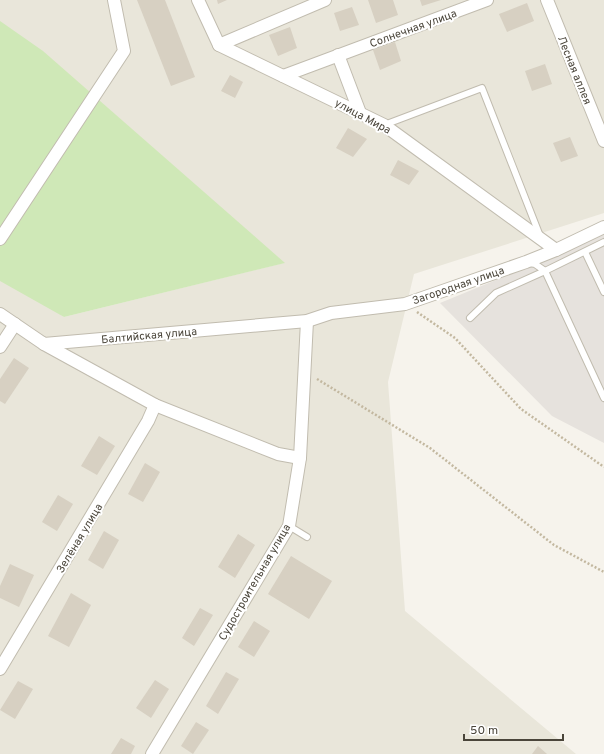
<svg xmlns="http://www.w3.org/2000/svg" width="604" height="754" viewBox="0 0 604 754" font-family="Overpass,sans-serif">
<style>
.residential{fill:#e9e6da}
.industrial{fill:#e6e2dd}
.green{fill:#cfe8b7}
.building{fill:#d7d0c2}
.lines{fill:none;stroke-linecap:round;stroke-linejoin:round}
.service-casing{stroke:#c1bcaf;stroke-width:8}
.minor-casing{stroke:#c1bcaf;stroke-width:14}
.path{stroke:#c3b8a0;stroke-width:2.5;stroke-dasharray:2 2;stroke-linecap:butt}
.service{stroke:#fff;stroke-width:6}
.minor{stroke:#fff;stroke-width:12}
.labels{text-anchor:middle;stroke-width:4;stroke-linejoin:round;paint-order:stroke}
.street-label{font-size:11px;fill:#4a453a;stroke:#fff}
</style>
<rect width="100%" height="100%" fill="#f6f3ec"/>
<path class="residential" d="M0 0H604V213L414 274 388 382 405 611 576 754H0V272L64 317 284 263 0 41Z"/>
<path class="industrial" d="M604 234V443L552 416 440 303 535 264Z"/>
<path class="green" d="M0 21 43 51 285 263 64 317 0 281Z"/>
<g class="building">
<path d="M137 0H165L195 77 171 86Z"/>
<path d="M217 0H227L218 4Z"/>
<path d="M368 0H393L398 15 376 23Z"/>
<path d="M420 0H441L422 6Z"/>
<path d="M527 3 534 21 507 32 499 14Z"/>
<path d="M352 7 359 25 340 31 334 13Z"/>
<path d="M290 27 297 48 278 56 269 35Z"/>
<path d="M395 42 401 61 380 70 373 50Z"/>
<path d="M545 64 552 84 532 91 525 71Z"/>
<path d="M230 75 243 82 235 98 221 91Z"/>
<path d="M348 128 367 139 353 157 336 148Z"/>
<path d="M570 137 578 156 561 162 553 143Z"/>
<path d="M398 160 419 171 409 185 390 175Z"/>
<path d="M14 358 29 368 5 404 0 401V379Z"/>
<path d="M99 436 115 446 97 475 81 466Z"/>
<path d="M145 463 160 472 143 502 128 494Z"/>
<path d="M58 495 73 504 57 531 42 522Z"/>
<path d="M104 531 119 540 103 569 88 560Z"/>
<path d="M238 534 255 545 235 578 218 567Z"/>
<path d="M291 556 332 581 309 619 268 594Z"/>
<path d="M10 564 34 575 19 607 0 598V586Z"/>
<path d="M71 593 91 605 69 647 48 636Z"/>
<path d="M200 608 213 615 194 646 182 638Z"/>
<path d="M254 621 270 631 254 657 238 647Z"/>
<path d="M226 672 239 679 218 714 206 706Z"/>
<path d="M155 680 169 689 151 718 136 708Z"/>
<path d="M18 681 33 689 15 719 0 710Z"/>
<path d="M196 722 209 730 193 754 181 746Z"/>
<path d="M121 738 135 746 131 754H111Z"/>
<path d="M538 746 547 754H532Z"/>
</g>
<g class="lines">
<g class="service-casing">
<g id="service">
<path d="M384 125 482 88 540 236"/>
<path d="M604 242 545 271 604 398"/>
<path d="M585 252 604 292"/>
<path d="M470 318 496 293 545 271 535 264 530 263"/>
<path d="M289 526 307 537"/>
</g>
</g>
<g class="minor-casing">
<g id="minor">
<path d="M198 0 219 45 384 125 556 250"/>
<path d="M547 0 604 141"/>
<path d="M219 45 325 0"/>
<path d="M338 55 360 113"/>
<path d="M283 76 487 0"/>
<path d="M0 239 124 51 114 0"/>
<path d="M0 314 44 344 307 321 331 313 405 304 526 262 556 250 604 227"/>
<path d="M44 344 155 405 278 454 300 458"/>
<path d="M0 347 15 324"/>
<path d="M0 669 148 421 155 405"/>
<path d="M152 754 289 526 300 458 307 321"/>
</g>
</g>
<g class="path">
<path d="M417 312 455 338 521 409 604 467"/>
<path d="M317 379 430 448 554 545 604 572"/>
</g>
<use href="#service" class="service"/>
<use href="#minor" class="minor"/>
</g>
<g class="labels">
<g class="street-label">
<text transform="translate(413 28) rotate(-20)" y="4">Солнечная улица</text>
<text transform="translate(575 70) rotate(68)" y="4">Лесная аллея</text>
<text transform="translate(363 116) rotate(28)" y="4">улица Мира</text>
<text transform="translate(458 285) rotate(-19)" y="4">Загородная улица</text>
<text transform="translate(149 335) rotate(-5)" y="4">Балтийская улица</text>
<text transform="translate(79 538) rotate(-59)" y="4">Зелёная улица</text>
<text transform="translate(254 582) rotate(-60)" y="4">Судостроительная улица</text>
</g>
</g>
<path d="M464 734v6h99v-6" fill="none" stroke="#4a453a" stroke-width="2"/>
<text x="470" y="734" font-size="12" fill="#4a453a" stroke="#ffffff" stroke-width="3" paint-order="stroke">50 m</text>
</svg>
